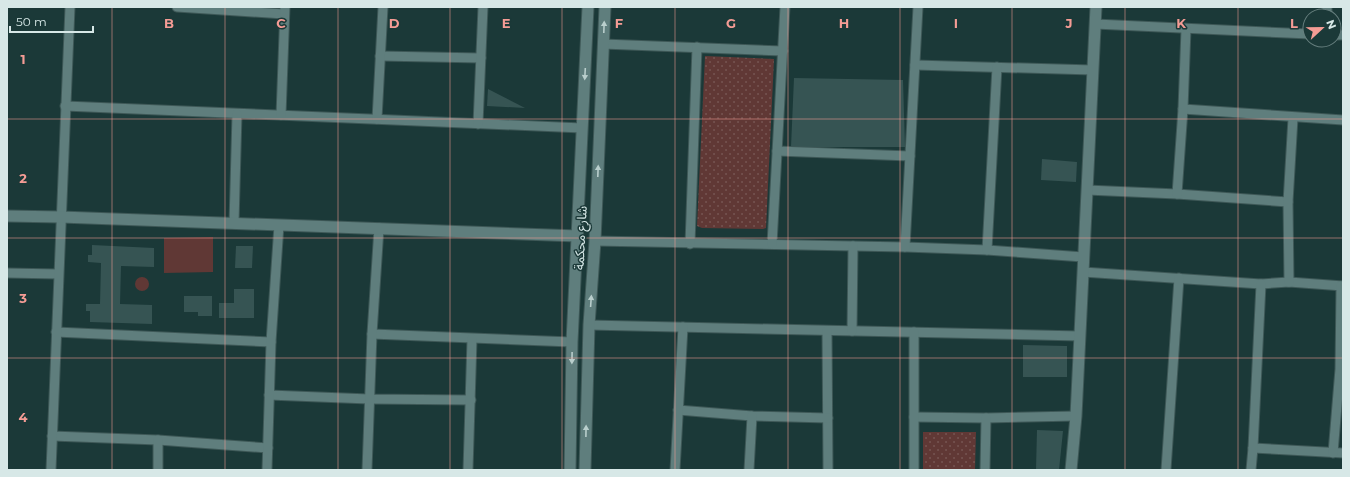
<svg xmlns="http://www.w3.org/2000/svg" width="1350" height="477" viewBox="0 0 1350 477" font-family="Montserrat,'Noto Sans Arabic',sans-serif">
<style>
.grass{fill:url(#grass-dots)}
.garden{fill:#603835}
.building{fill:#365453}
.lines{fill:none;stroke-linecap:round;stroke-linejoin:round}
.minor-casing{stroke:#3e5857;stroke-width:11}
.tertiary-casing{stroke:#3e5857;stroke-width:13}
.secondary-casing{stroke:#3e5857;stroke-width:13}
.minor{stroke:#5f7e7d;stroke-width:9}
.tertiary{stroke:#5f7e7d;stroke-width:11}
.secondary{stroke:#5f7e7d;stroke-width:11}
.oneway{fill:#b9cecc}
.grid{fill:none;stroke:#f59c95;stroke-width:1;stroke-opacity:0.55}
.labels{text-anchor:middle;stroke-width:3;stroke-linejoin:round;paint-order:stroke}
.street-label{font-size:13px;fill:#d7e8e7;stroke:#1b3938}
.grid-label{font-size:13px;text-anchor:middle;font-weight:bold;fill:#f59c95;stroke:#1b3938;stroke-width:3;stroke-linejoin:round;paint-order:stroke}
</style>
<defs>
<pattern id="grass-dots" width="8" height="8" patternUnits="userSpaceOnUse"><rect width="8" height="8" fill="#603835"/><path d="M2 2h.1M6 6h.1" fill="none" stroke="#765552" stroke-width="1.8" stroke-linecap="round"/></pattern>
</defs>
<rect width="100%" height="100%" fill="#1b3938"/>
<g class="grass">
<path d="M705 56 774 59 766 228 763 229 702 228 697 226Z"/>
<path d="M923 432H976L975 470H923Z"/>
</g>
<g class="garden">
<path d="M213 237V272L164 273V238Z"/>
<circle cx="142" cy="284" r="7"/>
</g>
<g class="building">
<path d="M794 78 903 80 905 147H791Z"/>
<path d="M488 89 525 108 487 106Z"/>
<path d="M1042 159 1077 162 1076 182 1041 180Z"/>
<path d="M92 245 154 248V267L121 266 120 304 152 305V324L90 322V311H86V304H100L101 263 88 262V255H92Z"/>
<path d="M236 246H253L252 268H235Z"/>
<path d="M234 289H254V318H219V303H234Z"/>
<path d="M184 296H212V316H198V312H184Z"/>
<path d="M1023 345 1067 346V377H1023Z"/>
<path d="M1037 430 1063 431 1059 470H1036Z"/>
</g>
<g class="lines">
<g class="minor-casing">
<g id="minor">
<path d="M177 7 284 14"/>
<path d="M1327 16V7"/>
<path d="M1095 24 1310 34"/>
<path d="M1334 35H1343"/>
<path d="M603 44 783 51"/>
<path d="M380 56 481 58"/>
<path d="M915 65 1093 70"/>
<path d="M65 106 582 128"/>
<path d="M1183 109 1343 120"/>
<path d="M281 115 285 7"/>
<path d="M377 119 383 7"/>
<path d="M478 124 483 7"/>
<path d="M777 151 910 156"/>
<path d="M1087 190 1177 194 1288 202"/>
<path d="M1177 194 1183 109 1186 29"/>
<path d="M234 223 237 114"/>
<path d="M595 241 905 247 987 250 1083 257"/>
<path d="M690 244 697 47"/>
<path d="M772 244 785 7"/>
<path d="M905 247 918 7"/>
<path d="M987 250 997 67"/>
<path d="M1083 272 1261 284 1289 282 1343 286"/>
<path d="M7 273 58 274"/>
<path d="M1289 282 1288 202 1293 118"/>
<path d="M589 325 1080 336"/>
<path d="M827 331 828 470"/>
<path d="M852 331 853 246"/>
<path d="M56 332 271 342"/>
<path d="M372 334 572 342"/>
<path d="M269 395 369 399 471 400"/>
<path d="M678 410 752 416 828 418"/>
<path d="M914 417 986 418 1076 416"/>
<path d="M52 436 158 440 268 448"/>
<path d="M1253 448 1343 453"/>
<path d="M1333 453 1340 369 1341 286"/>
<path d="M51 470 70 7"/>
<path d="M158 470V440"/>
<path d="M267 470 271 342 279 225"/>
<path d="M367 470 372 334 379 228"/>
<path d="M468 470 472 339"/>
<path d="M675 470 683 327"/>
<path d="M749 470 752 416"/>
<path d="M914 470V332"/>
<path d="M985 470 986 418"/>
<path d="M1166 470 1179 278"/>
<path d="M1251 470 1253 448 1261 284"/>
</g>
</g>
<g class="tertiary-casing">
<g id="tertiary">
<path d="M7 216 61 217 578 236"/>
<path d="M1071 470 1076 416 1096 7"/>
</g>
</g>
<g class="secondary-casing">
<g id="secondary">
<path d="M570 470 572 342 588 7"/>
<path d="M585 470 589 325 595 241 605 7"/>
</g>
</g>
<use href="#minor" class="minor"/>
<use href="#tertiary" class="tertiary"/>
<use href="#secondary" class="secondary"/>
</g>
<defs><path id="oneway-solid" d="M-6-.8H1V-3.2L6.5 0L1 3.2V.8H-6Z"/></defs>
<g class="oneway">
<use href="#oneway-solid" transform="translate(604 27) rotate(-88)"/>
<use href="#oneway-solid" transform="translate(585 74) rotate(93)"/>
<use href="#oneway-solid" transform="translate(598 171) rotate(-88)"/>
<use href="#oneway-solid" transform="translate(591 301) rotate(-86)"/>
<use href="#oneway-solid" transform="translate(572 358) rotate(91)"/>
<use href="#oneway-solid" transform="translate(586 431) rotate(-89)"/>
</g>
<path class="grid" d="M112 7V470M225 7V470M338 7V470M450 7V470M562 7V470M675 7V470M788 7V470M900 7V470M1012 7V470M1125 7V470M1238 7V470M7 119H1343M7 238H1343M7 358H1343"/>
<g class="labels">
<g class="street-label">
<text transform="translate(580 238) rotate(-87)" y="5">شارع محكمة</text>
</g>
</g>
<g class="grid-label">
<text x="169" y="28">B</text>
<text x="281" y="28">C</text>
<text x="394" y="28">D</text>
<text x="506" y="28">E</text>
<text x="619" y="28">F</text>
<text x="731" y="28">G</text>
<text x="844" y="28">H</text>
<text x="956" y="28">I</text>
<text x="1069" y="28">J</text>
<text x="1181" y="28">K</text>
<text x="1294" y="28">L</text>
<text x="23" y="64">1</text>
<text x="23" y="183">2</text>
<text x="23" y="303">3</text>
<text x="23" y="422">4</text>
</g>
<rect width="1350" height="477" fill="none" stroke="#d7e8e7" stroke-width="16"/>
<g transform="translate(1322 28) rotate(68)"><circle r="19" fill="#1b3938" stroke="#667f7e"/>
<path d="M0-3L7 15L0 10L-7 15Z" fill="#f59c95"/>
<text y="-6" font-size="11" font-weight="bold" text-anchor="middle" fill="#d7e8e7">N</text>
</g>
<path d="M10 26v6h83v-6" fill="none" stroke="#d7e8e7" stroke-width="2"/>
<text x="16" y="26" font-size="12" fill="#d7e8e7" stroke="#1b3938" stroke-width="3" paint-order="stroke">50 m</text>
</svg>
